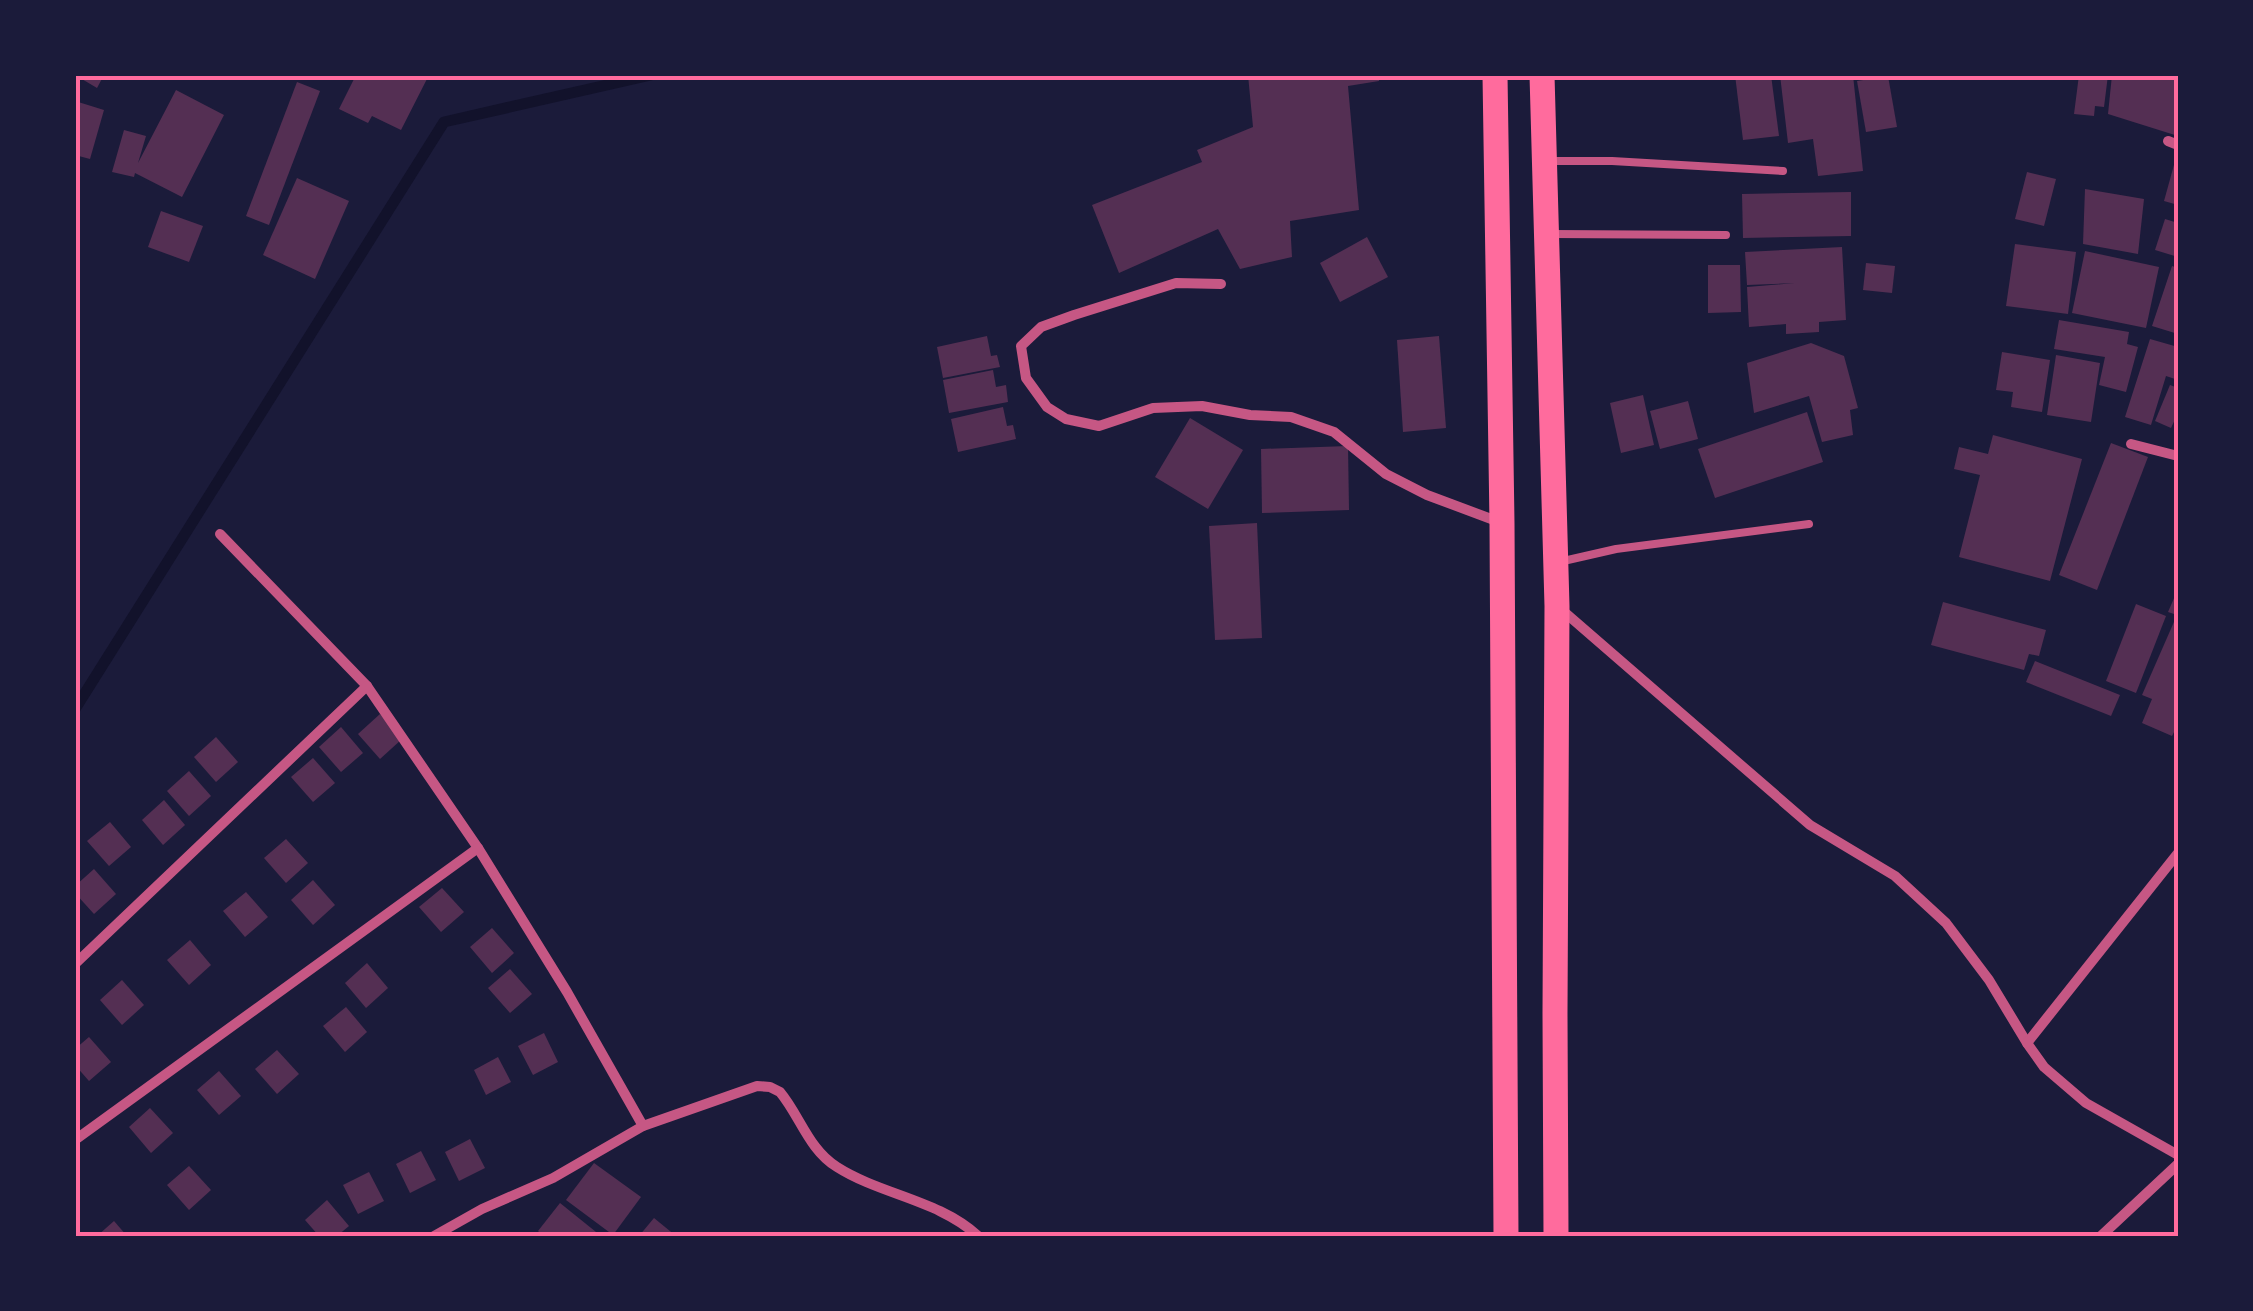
<svg xmlns="http://www.w3.org/2000/svg" width="2253" height="1311" viewBox="0 0 2253 1311" font-family="Jost,sans-serif">
<style>
.lines{fill:none;stroke-linecap:round;stroke-linejoin:round}
.stream{stroke:#12122b;stroke-width:11}
.building{fill:#542f53}
.service{stroke:#c65784;stroke-width:8}
.minor{stroke:#c65784;stroke-width:10}
.trunk{stroke:#ff6b9d;stroke-width:25}
.neatline{fill:none;stroke:#ff6b9d;stroke-width:4}
</style>
<rect width="100%" height="100%" fill="#1b1b3a"/>
<g class="lines">
<path class="stream" d="M75 709 444 122 651 75"/>
</g>
<g class="building">
<path d="M75 75H104L97 88Z"/>
<path d="M356 75H429L401 130 372 116 368 123 339 109Z"/>
<path d="M1248 75H1379V81L1348 86 1359 210 1290 221 1292 257 1240 269 1218 229 1119 273 1092 205 1202 162 1197 150 1253 127Z"/>
<path d="M1735 75H1771L1779 136 1743 140Z"/>
<path d="M1780 75H1853L1863 171 1818 176 1813 139 1788 143Z"/>
<path d="M2079 75H2108L2104 107 2095 106 2094 116 2074 114Z"/>
<path d="M2112 75H2178V136L2108 114Z"/>
<path d="M1888 76 1897 127 1866 132 1857 81Z"/>
<path d="M297 82 320 91 269 225 246 216Z"/>
<path d="M176 90 224 115 182 197 135 173 134 177 112 172 124 130 146 136 138 163Z"/>
<path d="M75 101 104 110 90 159 75 155Z"/>
<path d="M2177 154H2178V205L2164 201Z"/>
<path d="M2027 172 2056 179 2044 226 2015 219Z"/>
<path d="M297 178 349 201 315 279 263 255Z"/>
<path d="M2085 189 2144 199 2138 254 2083 244Z"/>
<path d="M1851 192V236L1743 238 1742 194Z"/>
<path d="M161 211 203 226 189 262 148 247Z"/>
<path d="M2165 219 2178 223V257L2155 250Z"/>
<path d="M1367 237 1388 277 1340 302 1320 263Z"/>
<path d="M2015 244 2076 252 2068 314 2006 306Z"/>
<path d="M1842 247 1846 320 1819 322V332L1786 334V324L1749 327 1747 287 1795 283 1747 285 1745 252Z"/>
<path d="M2085 251 2159 267 2146 328 2072 313Z"/>
<path d="M1866 263 1895 266 1892 293 1863 290Z"/>
<path d="M1708 265H1740L1741 312 1708 313Z"/>
<path d="M2172 266 2178 268V334L2152 326Z"/>
<path d="M2059 320 2129 332 2127 344 2138 347 2126 392 2099 385 2105 357 2054 349Z"/>
<path d="M987 336 991 356 997 355 1000 367 943 378 937 347Z"/>
<path d="M1439 336 1446 428 1403 432 1397 340Z"/>
<path d="M2150 339 2178 347V380L2166 376 2151 425 2125 417Z"/>
<path d="M1811 343 1844 356 1858 408 1850 410 1853 435 1822 442 1809 396 1754 413 1747 363Z"/>
<path d="M2002 352 2050 360 2042 412 2011 407 2013 392 1996 390Z"/>
<path d="M2056 355 2100 363 2091 422 2047 415Z"/>
<path d="M993 370 996 387 1006 385 1008 402 949 413 943 380Z"/>
<path d="M2170 385 2178 388V413L2171 428 2155 421Z"/>
<path d="M1643 395 1654 445 1621 453 1610 403Z"/>
<path d="M1688 401 1698 439 1660 449 1650 411Z"/>
<path d="M1003 407 1007 426 1013 425 1016 439 958 452 951 419Z"/>
<path d="M1807 412 1823 462 1715 498 1698 449Z"/>
<path d="M1190 418 1243 450 1208 509 1155 477Z"/>
<path d="M1993 435 2082 459 2050 581 1959 557 1980 475 1954 469 1959 447 1988 454Z"/>
<path d="M2111 443 2148 457 2097 590 2059 575Z"/>
<path d="M1348 446 1349 510 1262 513 1261 449Z"/>
<path d="M1257 523 1262 638 1215 640 1209 526Z"/>
<path d="M2178 589V724L2172 736 2142 723 2152 699 2142 695 2177 615 2168 612Z"/>
<path d="M1943 602 2046 630 2039 656 2029 654 2024 670 1931 645Z"/>
<path d="M2136 604 2166 616 2136 693 2106 681Z"/>
<path d="M2035 661 2120 695 2111 716 2026 682Z"/>
<path d="M380 714 402 739 380 759 358 734Z"/>
<path d="M341 727 363 753 341 772 319 747Z"/>
<path d="M216 737 238 762 216 782 194 757Z"/>
<path d="M313 758 335 783 313 802 291 777Z"/>
<path d="M189 771 211 796 189 816 167 791Z"/>
<path d="M164 800 185 825 163 845 142 820Z"/>
<path d="M110 822 131 847 109 866 87 841Z"/>
<path d="M286 839 308 863 286 883 264 858Z"/>
<path d="M94 869 116 894 94 914 75 893V886Z"/>
<path d="M313 880 335 905 313 925 291 900Z"/>
<path d="M442 888 464 912 441 932 419 907Z"/>
<path d="M246 892 268 917 245 937 223 911Z"/>
<path d="M492 928 514 953 492 973 470 947Z"/>
<path d="M190 940 211 965 189 985 167 960Z"/>
<path d="M367 963 388 988 366 1008 345 983Z"/>
<path d="M510 969 532 994 510 1013 488 988Z"/>
<path d="M122 980 144 1005 122 1025 100 1000Z"/>
<path d="M346 1007 367 1032 345 1052 323 1026Z"/>
<path d="M544 1033 558 1062 533 1075 518 1046Z"/>
<path d="M89 1037 111 1062 89 1081 75 1065V1049Z"/>
<path d="M277 1050 299 1074 277 1094 255 1069Z"/>
<path d="M498 1057 511 1082 486 1095 474 1070Z"/>
<path d="M219 1071 241 1096 219 1115 197 1090Z"/>
<path d="M150 1108 173 1133 151 1153 129 1127Z"/>
<path d="M470 1139 485 1168 459 1181 445 1152Z"/>
<path d="M421 1151 436 1180 410 1193 396 1164Z"/>
<path d="M594 1163 641 1197 613 1235 566 1200Z"/>
<path d="M189 1166 211 1190 189 1210 167 1185Z"/>
<path d="M369 1172 384 1201 358 1214 343 1185Z"/>
<path d="M327 1200 349 1226 337 1236H319L305 1220Z"/>
<path d="M560 1203 601 1236H543L538 1231Z"/>
<path d="M654 1218 676 1236H639Z"/>
<path d="M114 1221 127 1236H97Z"/>
</g>
<g class="lines">
<g class="service">
<path d="M1549 161H1612L1783 171"/>
<path d="M1551 234 1726 235"/>
<path d="M1559 562 1616 549 1809 524"/>
</g>
<g class="minor">
<path d="M2168 141 2178 145"/>
<path d="M1221 284 1176 283 1074 315 1041 327 1021 346 1026 378 1047 407 1066 419 1099 426 1153 408 1202 406 1250 415 1291 417 1334 432 1386 474 1427 495 1502 523"/>
<path d="M2131 444 2178 456"/>
<path d="M220 534 367 686 478 848 567 992 643 1126"/>
<path d="M1562 610 1810 825 1895 876 1946 923 1989 980 2027 1043 2044 1067 2086 1103 2178 1155"/>
<path d="M75 964 367 686"/>
<path d="M2027 1043 2178 853"/>
<path d="M75 1140 478 848"/>
<path d="M434 1236 482 1209 553 1178 643 1126 757 1086 770 1087 780 1092C800 1116 809 1150 837 1167 881 1195 939 1200 978 1236"/>
<path d="M2101 1236 2178 1164"/>
</g>
<g class="trunk">
<path d="M1495 75 1502 523 1506 1236"/>
<path d="M1542 75 1557 606 1555 1013 1556 1236"/>
</g>
</g>
<rect width="2253" height="1311" fill="none" stroke="#1b1b3a" stroke-width="155"/>
<rect x="78" y="78" width="2098" height="1156" class="neatline"/>
</svg>
